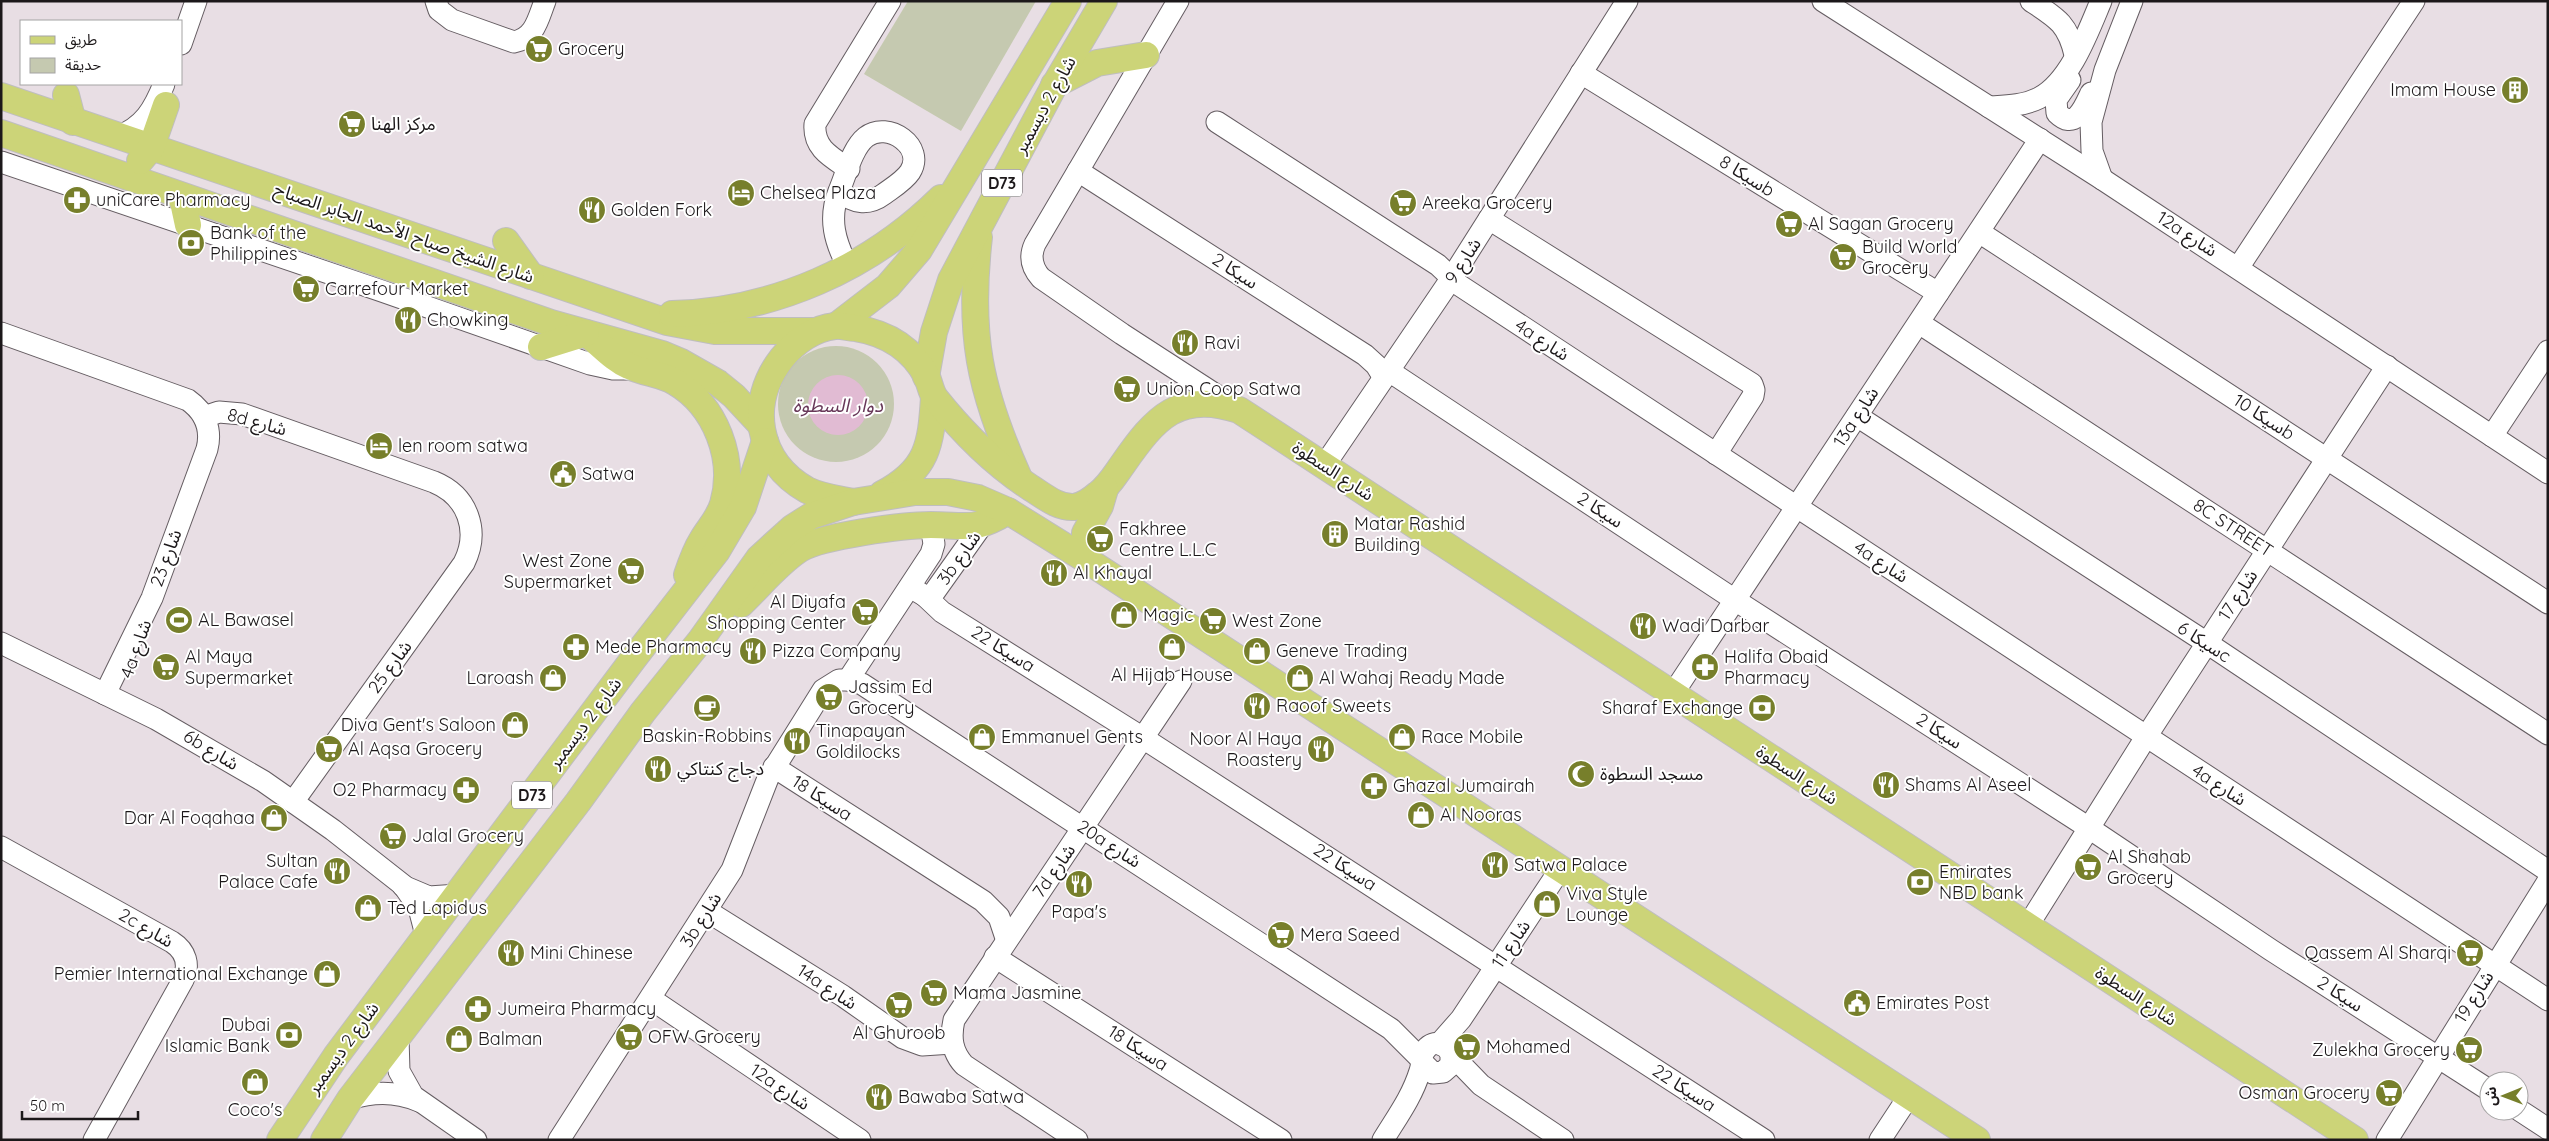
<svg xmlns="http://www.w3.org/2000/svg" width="2549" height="1141" viewBox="0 0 2549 1141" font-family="Quicksand,'Noto Sans Arabic',sans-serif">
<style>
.green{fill:#c5c9b0}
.water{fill:#e1bbd3}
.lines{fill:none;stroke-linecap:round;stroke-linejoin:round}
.minor-casing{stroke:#655d62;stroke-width:23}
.major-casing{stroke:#bfbebf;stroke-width:28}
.minor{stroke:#fff;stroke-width:21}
.major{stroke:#ccd478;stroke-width:26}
.labels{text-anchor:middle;stroke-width:4;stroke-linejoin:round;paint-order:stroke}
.shield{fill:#fff;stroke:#605d5f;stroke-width:1}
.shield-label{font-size:16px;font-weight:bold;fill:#1c181a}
.poi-label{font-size:18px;fill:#1c181a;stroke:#fff;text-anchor:start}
.street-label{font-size:18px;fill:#1c181a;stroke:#fff}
.water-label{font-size:19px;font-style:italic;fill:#683859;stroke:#fff}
</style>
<rect width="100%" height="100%" fill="#e8dee4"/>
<g class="green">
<path d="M908 1H1036L961 131 864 74Z"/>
<circle cx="836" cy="404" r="58"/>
</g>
<circle class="water" cx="838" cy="405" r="30"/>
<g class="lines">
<g class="minor-casing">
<g id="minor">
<path d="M436 1 439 10 452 20 514 42C535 38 538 19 545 1"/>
<path d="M1178 1 1035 244C1029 257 1032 268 1041 278L1122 334 1233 406"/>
<path d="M1823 1 2102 179 2548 473"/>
<path d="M2031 1C2057 18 2068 24 2075 55"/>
<path d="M181 44 196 1"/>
<path d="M1581 73 1938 293"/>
<path d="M2070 80 2056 100 2057 113C2075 131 2084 108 2091 93"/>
<path d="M1989 107C2006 106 2023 106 2039 98 2070 82 2088 32 2101 1"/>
<path d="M1217 122 1438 265 1459 285 2548 1000"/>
<path d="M117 137C144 127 154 109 164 84"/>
<path d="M1 162 382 291 590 364 613 369H634"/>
<path d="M849 169C831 157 813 148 815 124L890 1"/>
<path d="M1078 171 1365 355 1376 365 1384 378"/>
<path d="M2102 179 2092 151 2091 122 2105 70 2132 1"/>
<path d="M839 191C853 203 868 206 884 194 892 188 904 181 910 172 926 147 888 120 866 137 852 148 846 175 839 191 828 219 835 242 848 267"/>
<path d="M1489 219 1752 384 1754 390 1753 396 1716 454"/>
<path d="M1979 232 2548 603"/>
<path d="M2238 268 2414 1"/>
<path d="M1919 323 2548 734"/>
<path d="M1 333 188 400C205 412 212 429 207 449L152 598 105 694"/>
<path d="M1389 371 1735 600 2089 828 2271 950 2489 1090"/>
<path d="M1857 416 2207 643 2548 871"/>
<path d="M204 417 219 412 242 414 434 482C468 496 480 531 464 563L293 802"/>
<path d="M2492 436 2548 351"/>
<path d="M1324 466 1451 279 1627 1"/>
<path d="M915 590 925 596 933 594 982 525"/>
<path d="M925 596 942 612 1143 738 1764 1140"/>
<path d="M1 643 156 719 263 781 333 830 403 885 419 908 426 935"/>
<path d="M848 680 931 554 934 544 931 525"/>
<path d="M1672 695 2040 139"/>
<path d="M774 767 983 901 999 917 1006 938"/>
<path d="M1 847 172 942C186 951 190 965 183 980L94 1140"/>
<path d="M403 886 429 897 458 895"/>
<path d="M707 911 843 996 903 1038 922 1045 952 1043"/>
<path d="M2027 927 2146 737 2387 366"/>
<path d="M995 957 1281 1140"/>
<path d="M651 999 860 1140"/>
<path d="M398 1037 399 1071 413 1096 476 1140"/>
<path d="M1439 1044 1461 1019 1561 868"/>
<path d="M1451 1054 1481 1085 1563 1140"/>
<path d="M350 1099C374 1091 396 1091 419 1101"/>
<path d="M2519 1110 2548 1129"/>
<path d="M559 1140 732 870 768 778 823 690 839 680H848L862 684 1391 1029 1422 1060"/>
<path d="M1077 1140 964 1065C952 1052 950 1038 954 1020L1181 681"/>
<path d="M1383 1140C1397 1117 1412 1097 1420 1071 1423 1063 1420 1055 1426 1049 1434 1039 1446 1044 1451 1054V1065L1443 1072 1433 1073 1423 1063"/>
<path d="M1880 1140 1909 1096"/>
<path d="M2387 1140 2548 881"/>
</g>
</g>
<g class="major-casing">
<g id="major">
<path d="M1054 85 1097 63 1146 55"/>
<path d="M66 95 73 122"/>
<path d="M1 96 667 322 715 331H814"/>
<path d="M1 133 551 323 662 354 681 362 718 383 734 396 761 425"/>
<path d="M140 161 151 148 166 105"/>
<path d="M182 197 188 225"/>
<path d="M979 237C968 334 979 389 1019 478"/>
<path d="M506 241 531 276"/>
<path d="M672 314C774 311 869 269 941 198"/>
<path d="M836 326 888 286 919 250 1068 1"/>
<path d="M592 338C604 348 615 360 629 366 644 373 661 374 675 382 716 406 736 459 723 504 719 518 709 528 702 540 695 551 691 563 687 575"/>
<path d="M541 347 586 333"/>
<path d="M926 377 934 332 951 280 1054 86 1104 1"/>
<path d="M882 494C928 470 931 445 934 397"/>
<path d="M853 502C838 499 821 497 807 490 756 461 747 403 782 358 795 342 814 328 835 326 841 325 848 328 855 328 886 333 912 348 927 377 930 384 931 393 936 399 964 434 994 464 1031 488 1044 496 1058 508 1074 507 1083 506 1091 500 1098 494 1109 486 1115 475 1123 464 1155 418 1179 390 1239 410L2355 1140"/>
<path d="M1085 559V533L1100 506 1105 489"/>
<path d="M741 604C760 586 778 563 800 549 821 536 904 525 931 525 968 525 974 532 1008 511"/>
<path d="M280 1140 336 1056 634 658 717 551 743 507 765 441"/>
<path d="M324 1140 350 1099 578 802 643 712 700 641 759 558 792 528 811 516 853 502 915 492H948L978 498 1008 511 1085 559 1977 1140"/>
</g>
</g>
<use href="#minor" class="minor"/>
<use href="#major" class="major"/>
</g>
<defs>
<g id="supermarket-disc" transform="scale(1.4375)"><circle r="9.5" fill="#777f2b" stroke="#fff"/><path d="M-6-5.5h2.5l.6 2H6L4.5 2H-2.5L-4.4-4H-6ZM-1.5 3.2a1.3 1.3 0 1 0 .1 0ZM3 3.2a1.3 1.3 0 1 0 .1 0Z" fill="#fff"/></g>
<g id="building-disc" transform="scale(1.4375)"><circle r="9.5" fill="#777f2b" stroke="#fff"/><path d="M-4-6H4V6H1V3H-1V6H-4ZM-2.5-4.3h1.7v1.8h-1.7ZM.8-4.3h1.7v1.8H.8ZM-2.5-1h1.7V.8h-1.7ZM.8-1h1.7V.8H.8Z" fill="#fff"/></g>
<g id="hotel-disc" transform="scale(1.4375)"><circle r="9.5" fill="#777f2b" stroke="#fff"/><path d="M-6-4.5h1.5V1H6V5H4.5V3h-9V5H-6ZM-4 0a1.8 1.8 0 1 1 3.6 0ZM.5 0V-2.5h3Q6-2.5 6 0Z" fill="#fff"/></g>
<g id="pharmacy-disc" transform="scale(1.4375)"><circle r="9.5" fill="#777f2b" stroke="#fff"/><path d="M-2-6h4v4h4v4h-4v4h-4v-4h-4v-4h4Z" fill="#fff"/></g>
<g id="restaurant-disc" transform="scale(1.4375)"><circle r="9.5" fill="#777f2b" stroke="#fff"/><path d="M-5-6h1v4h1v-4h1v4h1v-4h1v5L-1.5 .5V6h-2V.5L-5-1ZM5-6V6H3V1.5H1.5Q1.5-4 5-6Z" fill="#fff"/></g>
<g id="bank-disc" transform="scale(1.4375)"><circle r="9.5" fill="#777f2b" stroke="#fff"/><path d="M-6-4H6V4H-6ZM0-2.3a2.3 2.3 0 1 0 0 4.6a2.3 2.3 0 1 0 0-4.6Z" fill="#fff"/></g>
<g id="civic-disc" transform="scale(1.4375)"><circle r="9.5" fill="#777f2b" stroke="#fff"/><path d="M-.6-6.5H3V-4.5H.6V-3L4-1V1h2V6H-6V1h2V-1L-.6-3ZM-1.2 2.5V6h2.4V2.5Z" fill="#fff"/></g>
<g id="shop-disc" transform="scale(1.4375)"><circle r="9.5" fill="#777f2b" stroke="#fff"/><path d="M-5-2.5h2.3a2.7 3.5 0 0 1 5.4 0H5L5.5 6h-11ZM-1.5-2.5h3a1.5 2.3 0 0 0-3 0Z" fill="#fff"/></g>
<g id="stadium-disc" transform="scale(1.4375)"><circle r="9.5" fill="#777f2b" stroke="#fff"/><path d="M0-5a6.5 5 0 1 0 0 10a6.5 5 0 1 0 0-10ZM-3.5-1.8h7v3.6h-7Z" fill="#fff"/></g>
<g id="cafe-disc" transform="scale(1.4375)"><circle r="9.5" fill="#777f2b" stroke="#fff"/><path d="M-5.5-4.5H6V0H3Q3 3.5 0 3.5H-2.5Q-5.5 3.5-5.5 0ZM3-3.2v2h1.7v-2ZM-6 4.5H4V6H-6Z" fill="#fff"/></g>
<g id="mosque-disc" transform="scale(1.4375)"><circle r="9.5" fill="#777f2b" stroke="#fff"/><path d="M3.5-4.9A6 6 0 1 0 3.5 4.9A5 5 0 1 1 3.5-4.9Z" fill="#fff"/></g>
</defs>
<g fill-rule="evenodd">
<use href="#supermarket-disc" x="539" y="49"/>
<use href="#building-disc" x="2515" y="90"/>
<use href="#supermarket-disc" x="352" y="124"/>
<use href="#hotel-disc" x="741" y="193"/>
<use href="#pharmacy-disc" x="77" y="200"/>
<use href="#supermarket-disc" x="1403" y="203"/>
<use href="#restaurant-disc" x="592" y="210"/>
<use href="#supermarket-disc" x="1789" y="224"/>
<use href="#bank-disc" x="191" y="243"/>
<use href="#supermarket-disc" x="1843" y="257"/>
<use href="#supermarket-disc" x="306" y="289"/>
<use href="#restaurant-disc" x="408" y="320"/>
<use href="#restaurant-disc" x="1185" y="343"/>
<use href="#supermarket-disc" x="1127" y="389"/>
<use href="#hotel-disc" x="379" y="446"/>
<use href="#civic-disc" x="563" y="474"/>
<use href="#building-disc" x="1335" y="534"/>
<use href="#supermarket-disc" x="1100" y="539"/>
<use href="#supermarket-disc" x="631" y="571"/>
<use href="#restaurant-disc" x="1054" y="573"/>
<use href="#supermarket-disc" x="865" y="612"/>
<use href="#shop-disc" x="1124" y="615"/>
<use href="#stadium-disc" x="179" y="620"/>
<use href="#supermarket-disc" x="1213" y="621"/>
<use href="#restaurant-disc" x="1643" y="626"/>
<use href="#pharmacy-disc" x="576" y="647"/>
<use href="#shop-disc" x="1172" y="647"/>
<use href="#restaurant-disc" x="753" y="651"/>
<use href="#shop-disc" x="1257" y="651"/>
<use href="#supermarket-disc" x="166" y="667"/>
<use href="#pharmacy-disc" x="1705" y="667"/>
<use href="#shop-disc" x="553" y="678"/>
<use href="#shop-disc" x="1300" y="678"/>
<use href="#supermarket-disc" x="829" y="697"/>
<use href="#restaurant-disc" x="1257" y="706"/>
<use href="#cafe-disc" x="707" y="708"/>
<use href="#bank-disc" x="1762" y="708"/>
<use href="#shop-disc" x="515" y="725"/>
<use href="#shop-disc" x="982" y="737"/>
<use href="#shop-disc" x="1402" y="737"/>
<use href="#restaurant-disc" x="797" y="741"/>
<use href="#supermarket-disc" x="329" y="749"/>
<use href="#restaurant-disc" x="1321" y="749"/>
<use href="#restaurant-disc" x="658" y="769"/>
<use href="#mosque-disc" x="1581" y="774"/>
<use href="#restaurant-disc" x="1886" y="785"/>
<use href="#pharmacy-disc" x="1374" y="786"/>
<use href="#pharmacy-disc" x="466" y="790"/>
<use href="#shop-disc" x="1421" y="815"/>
<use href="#shop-disc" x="274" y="818"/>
<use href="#supermarket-disc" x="393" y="836"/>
<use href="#restaurant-disc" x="1495" y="865"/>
<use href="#supermarket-disc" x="2088" y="867"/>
<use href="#restaurant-disc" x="337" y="871"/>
<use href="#bank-disc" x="1920" y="882"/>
<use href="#restaurant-disc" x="1079" y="884"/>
<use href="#shop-disc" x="1547" y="904"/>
<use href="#shop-disc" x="368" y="908"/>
<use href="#supermarket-disc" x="1281" y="935"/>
<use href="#restaurant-disc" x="511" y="953"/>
<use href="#supermarket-disc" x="2470" y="953"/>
<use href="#shop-disc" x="327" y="974"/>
<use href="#supermarket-disc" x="934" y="993"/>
<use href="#civic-disc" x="1857" y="1003"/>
<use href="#supermarket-disc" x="899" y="1005"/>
<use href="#pharmacy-disc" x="478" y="1009"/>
<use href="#bank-disc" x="289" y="1035"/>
<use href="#supermarket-disc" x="629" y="1037"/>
<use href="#shop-disc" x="459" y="1039"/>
<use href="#supermarket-disc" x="1467" y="1047"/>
<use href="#supermarket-disc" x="2469" y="1050"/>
<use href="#shop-disc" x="255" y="1082"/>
<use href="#supermarket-disc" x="2389" y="1093"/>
<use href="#restaurant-disc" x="879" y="1097"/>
</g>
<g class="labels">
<g class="shield">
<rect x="982" y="169.5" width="40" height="27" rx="4"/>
<rect x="512" y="781.5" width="40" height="27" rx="4"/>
</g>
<g class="shield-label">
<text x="1002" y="189">D73</text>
<text x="532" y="801">D73</text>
</g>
<g class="poi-label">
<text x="558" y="55">Grocery</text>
<text x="2496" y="96" text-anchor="end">Imam House</text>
<text x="371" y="130">مركز الهنا</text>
<text x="760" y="199">Chelsea Plaza</text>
<text x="96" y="206">uniCare Pharmacy</text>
<text x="1422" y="209">Areeka Grocery</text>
<text x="611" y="216">Golden Fork</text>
<text x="1808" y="230">Al Sagan Grocery</text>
<text x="210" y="239">Bank of the<tspan x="210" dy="21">Philippines</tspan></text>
<text x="1862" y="253">Build World<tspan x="1862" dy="21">Grocery</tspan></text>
<text x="325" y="295">Carrefour Market</text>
<text x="427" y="326">Chowking</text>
<text x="1204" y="349">Ravi</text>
<text x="1146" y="395">Union Coop Satwa</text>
<text x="398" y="452">len room satwa</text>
<text x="582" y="480">Satwa</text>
<text x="1354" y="530">Matar Rashid<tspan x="1354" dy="21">Building</tspan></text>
<text x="1119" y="535">Fakhree<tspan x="1119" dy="21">Centre L.L.C</tspan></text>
<text x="612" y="567" text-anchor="end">West Zone<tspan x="612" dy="21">Supermarket</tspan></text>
<text x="1073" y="579">Al Khayal</text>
<text x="846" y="608" text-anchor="end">Al Diyafa<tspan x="846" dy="21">Shopping Center</tspan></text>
<text x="1143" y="621">Magic</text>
<text x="198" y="626">AL Bawasel</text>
<text x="1232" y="627">West Zone</text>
<text x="1662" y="632">Wadi Darbar</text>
<text x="595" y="653">Mede Pharmacy</text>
<text x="772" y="657">Pizza Company</text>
<text x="1276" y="657">Geneve Trading</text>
<text x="185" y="663">Al Maya<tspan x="185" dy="21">Supermarket</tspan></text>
<text x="1724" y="663">Halifa Obaid<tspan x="1724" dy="21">Pharmacy</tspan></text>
<text x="1172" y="681" text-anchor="middle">Al Hijab House</text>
<text x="534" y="684" text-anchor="end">Laroash</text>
<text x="1319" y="684">Al Wahaj Ready Made</text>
<text x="848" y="693">Jassim Ed<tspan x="848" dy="21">Grocery</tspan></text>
<text x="1276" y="712">Raoof Sweets</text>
<text x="1743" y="714" text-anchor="end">Sharaf Exchange</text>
<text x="496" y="731" text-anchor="end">Diva Gent's Saloon</text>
<text x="816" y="737">Tinapayan<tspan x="816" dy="21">Goldilocks</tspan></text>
<text x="707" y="742" text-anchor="middle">Baskin-Robbins</text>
<text x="1001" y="743">Emmanuel Gents</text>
<text x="1421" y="743">Race Mobile</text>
<text x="1302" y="745" text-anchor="end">Noor Al Haya<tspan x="1302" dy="21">Roastery</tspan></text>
<text x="348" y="755">Al Aqsa Grocery</text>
<text x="677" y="775">دجاج كنتاكي</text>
<text x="1600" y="780">مسجد السطوة</text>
<text x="1905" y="791">Shams Al Aseel</text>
<text x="1393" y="792">Ghazal Jumairah</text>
<text x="447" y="796" text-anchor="end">O2 Pharmacy</text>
<text x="1440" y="821">Al Nooras</text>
<text x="255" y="824" text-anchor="end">Dar Al Foqahaa</text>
<text x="412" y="842">Jalal Grocery</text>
<text x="2107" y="863">Al Shahab<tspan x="2107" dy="21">Grocery</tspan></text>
<text x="318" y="867" text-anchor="end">Sultan<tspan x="318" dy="21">Palace Cafe</tspan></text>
<text x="1514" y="871">Satwa Palace</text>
<text x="1939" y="878">Emirates<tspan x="1939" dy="21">NBD bank</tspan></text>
<text x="1566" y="900">Viva Style<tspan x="1566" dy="21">Lounge</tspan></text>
<text x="387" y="914">Ted Lapidus</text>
<text x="1079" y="918" text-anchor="middle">Papa's</text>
<text x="1300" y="941">Mera Saeed</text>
<text x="530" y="959">Mini Chinese</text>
<text x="2451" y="959" text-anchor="end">Qassem Al Sharqi</text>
<text x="308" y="980" text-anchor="end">Pemier International Exchange</text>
<text x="953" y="999">Mama Jasmine</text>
<text x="1876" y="1009">Emirates Post</text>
<text x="497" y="1015">Jumeira Pharmacy</text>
<text x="270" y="1031" text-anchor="end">Dubai<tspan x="270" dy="21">Islamic Bank</tspan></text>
<text x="899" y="1039" text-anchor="middle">Al Ghuroob</text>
<text x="648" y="1043">OFW Grocery</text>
<text x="478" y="1045">Balman</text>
<text x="1486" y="1053">Mohamed</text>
<text x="2450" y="1056" text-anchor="end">Zulekha Grocery</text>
<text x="2370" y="1099" text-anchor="end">Osman Grocery</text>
<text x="898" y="1103">Bawaba Satwa</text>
<text x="255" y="1116" text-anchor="middle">Coco's</text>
</g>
<g class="street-label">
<text transform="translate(1045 105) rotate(-61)" y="6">شارع 2 ديسمبر</text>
<text transform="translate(1747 176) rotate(32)" y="6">سيكا 8b</text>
<text transform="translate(404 233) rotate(19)" y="6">شارع الشيخ صباح الأحمد الجابر الصباح</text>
<text transform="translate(2187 234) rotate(33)" y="6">12a شارع</text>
<text transform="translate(1463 261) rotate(-57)" y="6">شارع 9</text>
<text transform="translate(1235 271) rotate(33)" y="6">سيكا 2</text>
<text transform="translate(1542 340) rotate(33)" y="6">4a شارع</text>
<text transform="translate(1856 417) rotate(-57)" y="6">13a شارع</text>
<text transform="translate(2264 417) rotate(33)" y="6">سيكا 10b</text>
<text transform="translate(257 422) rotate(15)" y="6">8d شارع</text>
<text transform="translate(1333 471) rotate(33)" y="6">شارع السطوة</text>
<text transform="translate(1600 510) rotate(33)" y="6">سيكا 2</text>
<text transform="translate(2233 528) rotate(33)" y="6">8C STREET</text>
<text transform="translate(166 558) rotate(-70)" y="6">شارع 23</text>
<text transform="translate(959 558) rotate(-55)" y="6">3b شارع</text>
<text transform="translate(1881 562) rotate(33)" y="6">4a شارع</text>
<text transform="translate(2238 595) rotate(-57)" y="6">شارع 17</text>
<text transform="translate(2204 642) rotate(33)" y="6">سيكا 6c</text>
<text transform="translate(136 649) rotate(-71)" y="6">4a شارع</text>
<text transform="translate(1003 649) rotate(32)" y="6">سيكا 22a</text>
<text transform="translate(390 667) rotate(-54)" y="6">شارع 25</text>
<text transform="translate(585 723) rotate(-53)" y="6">شارع 2 ديسمبر</text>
<text transform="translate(1939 731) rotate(33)" y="6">سيكا 2</text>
<text transform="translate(211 750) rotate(31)" y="6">6b شارع</text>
<text transform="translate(1797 775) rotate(33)" y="6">شارع السطوة</text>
<text transform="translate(2219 785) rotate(33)" y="6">4a شارع</text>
<text transform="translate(822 798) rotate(33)" y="6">سيكا 18a</text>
<text transform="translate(1109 844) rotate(33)" y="6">20a شارع</text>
<text transform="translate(1345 867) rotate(33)" y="6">سيكا 22a</text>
<text transform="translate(1054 871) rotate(-55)" y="6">7d شارع</text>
<text transform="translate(701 920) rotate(-58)" y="6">3b شارع</text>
<text transform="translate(146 928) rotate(30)" y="6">2c شارع</text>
<text transform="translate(1511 944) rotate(-56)" y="6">شارع 11</text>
<text transform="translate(827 987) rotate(33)" y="6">14a شارع</text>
<text transform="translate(2340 994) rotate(33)" y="6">سيكا 2</text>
<text transform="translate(2136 996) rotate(33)" y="6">شارع السطوة</text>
<text transform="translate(2474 997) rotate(-58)" y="6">شارع 19</text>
<text transform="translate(343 1048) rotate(-54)" y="6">شارع 2 ديسمبر</text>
<text transform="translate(1138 1048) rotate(33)" y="6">سيكا 18a</text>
<text transform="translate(780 1087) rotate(34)" y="6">12a شارع</text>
<text transform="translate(1684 1088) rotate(33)" y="6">سيكا 22a</text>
</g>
<g class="water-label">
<text x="838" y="412">دوار السطوة</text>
</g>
</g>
<rect width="2549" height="1141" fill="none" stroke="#1c181a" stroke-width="5"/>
<rect x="20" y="20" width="162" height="65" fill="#ffffff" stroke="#a4a3a3"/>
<rect x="30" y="36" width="25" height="8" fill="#ccd478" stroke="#a4a3a3"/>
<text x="65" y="45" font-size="15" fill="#1c181a">طريق</text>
<rect x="30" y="58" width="25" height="15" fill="#c5c9b0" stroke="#a4a3a3"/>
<text x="65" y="70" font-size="15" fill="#1c181a">حديقة</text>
<g transform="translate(2504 1096) rotate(269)"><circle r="24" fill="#ffffff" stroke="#a4a3a3"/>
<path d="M0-4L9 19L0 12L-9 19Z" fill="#777f2b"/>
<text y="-8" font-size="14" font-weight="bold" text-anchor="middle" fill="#1c181a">ش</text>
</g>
<path d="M22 1111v8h116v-8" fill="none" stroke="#1c181a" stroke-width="2.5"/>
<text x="30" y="1111" font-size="15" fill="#1c181a" stroke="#ffffff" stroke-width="4" paint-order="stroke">50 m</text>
</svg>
